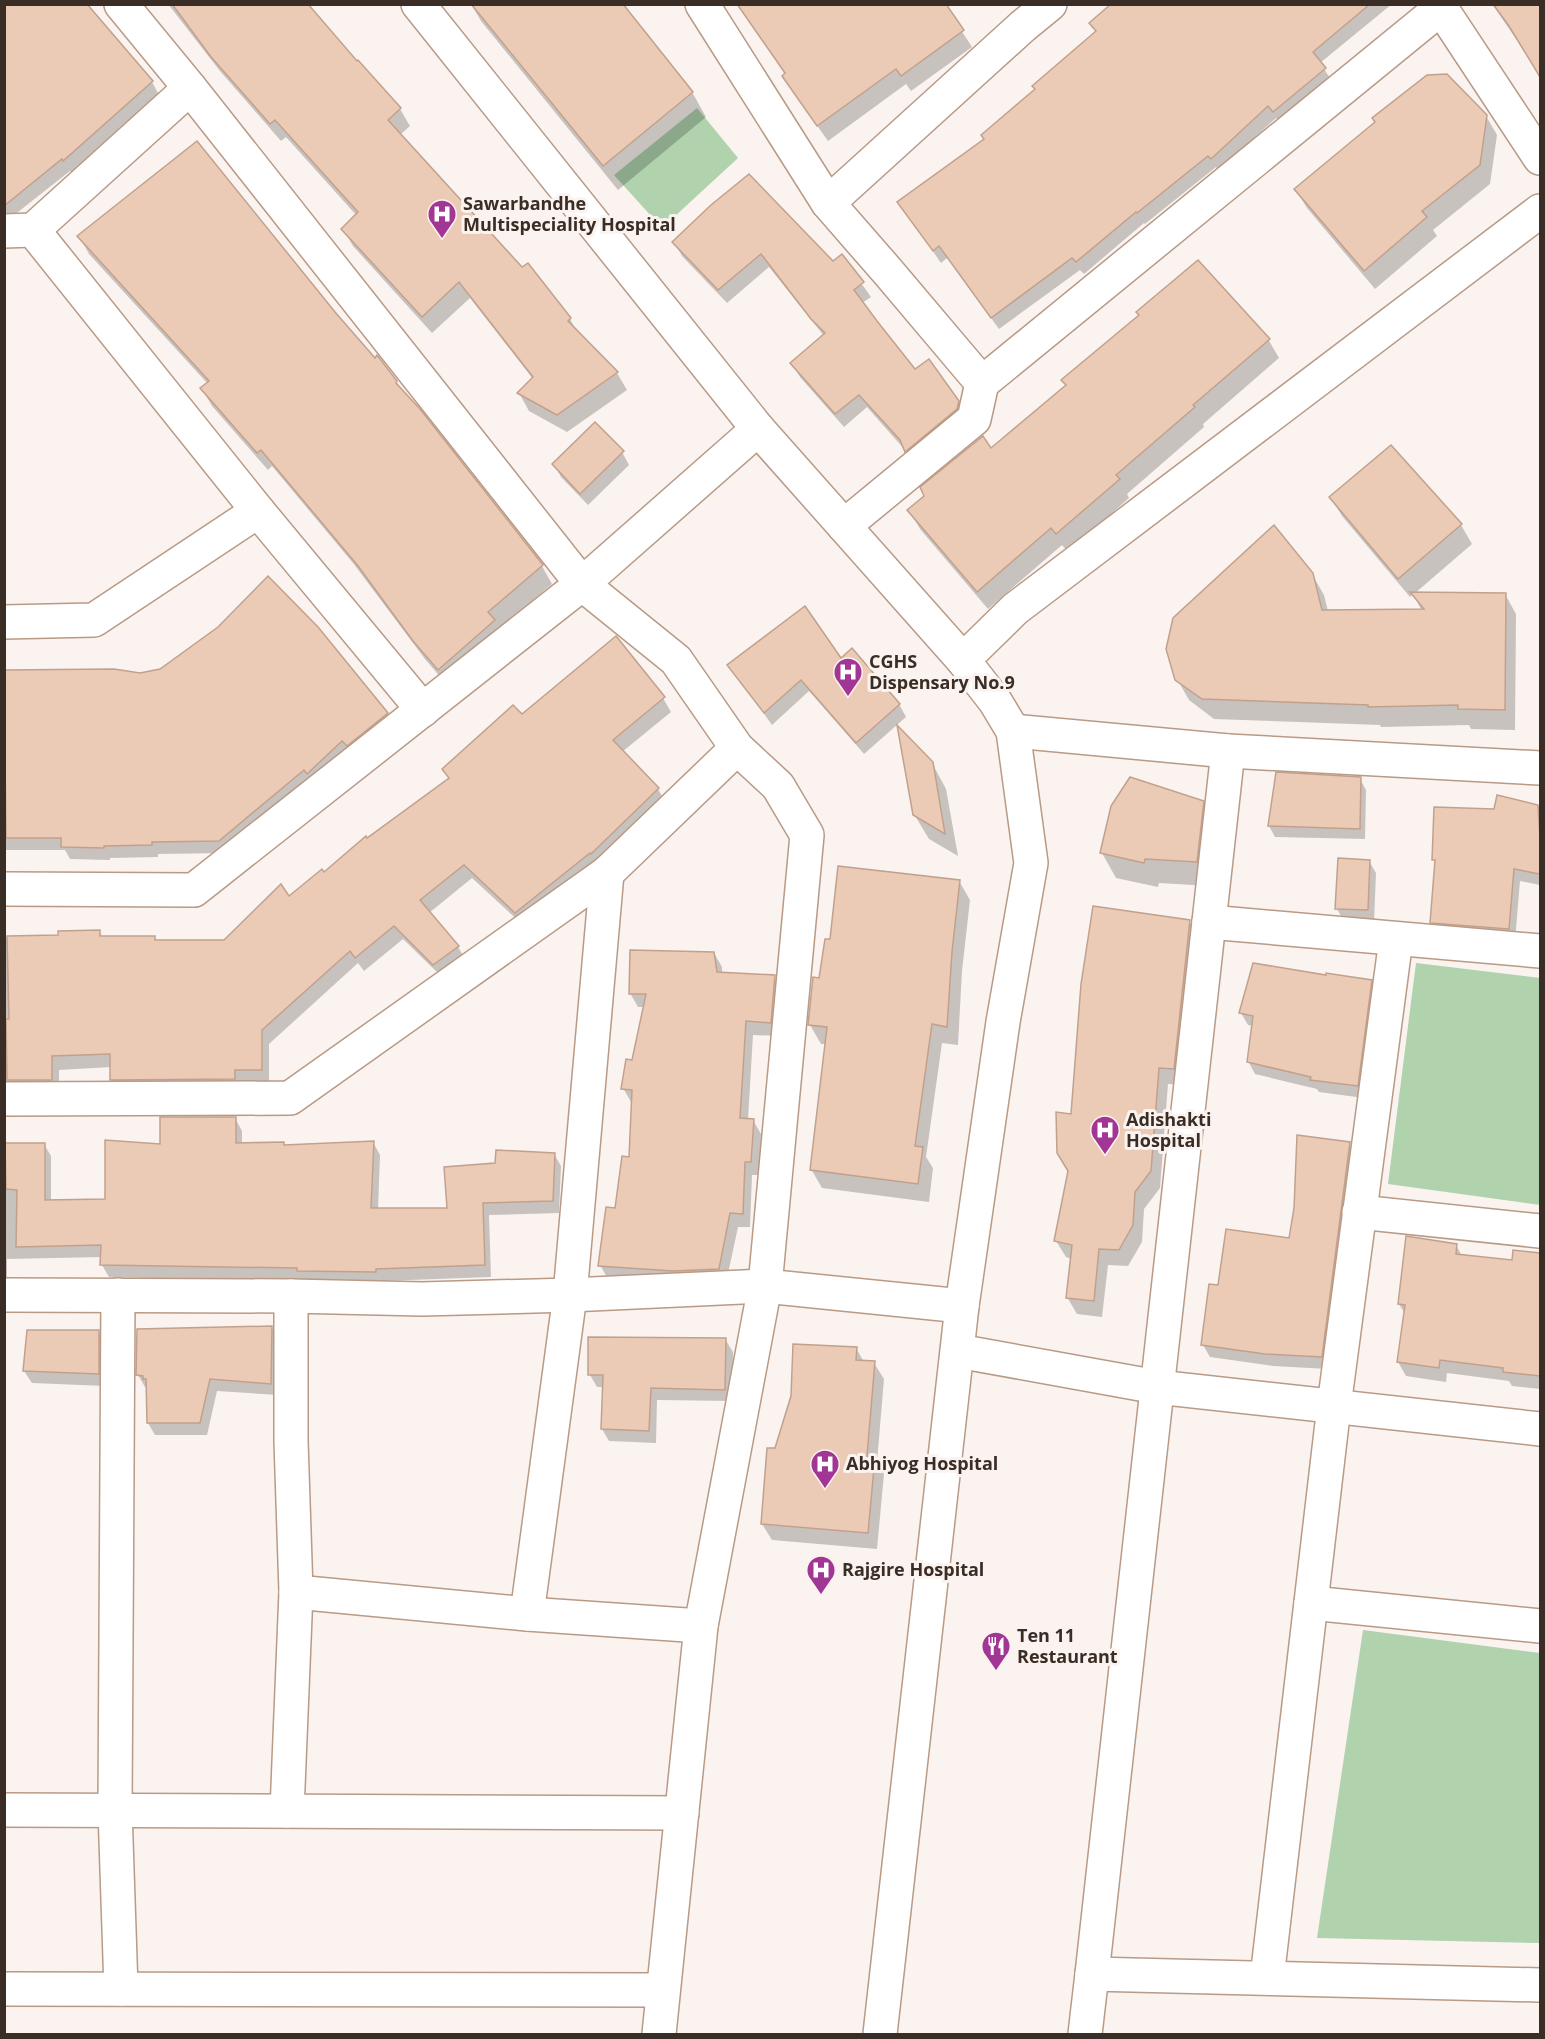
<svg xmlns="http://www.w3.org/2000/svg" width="1545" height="2039" viewBox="0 0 1545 2039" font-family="'Open Sans',sans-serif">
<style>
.green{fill:#b0d2ad}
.shadow{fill:#0003}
.building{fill:#eccbb6;stroke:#c1a18d;stroke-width:1.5}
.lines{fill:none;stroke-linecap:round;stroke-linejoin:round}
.street-casing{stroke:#b99a85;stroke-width:36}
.secondary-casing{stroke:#b99a85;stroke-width:36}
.street{stroke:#fff;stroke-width:33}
.secondary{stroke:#fff;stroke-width:33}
.labels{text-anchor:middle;stroke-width:6;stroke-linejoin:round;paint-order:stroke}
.poi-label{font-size:18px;font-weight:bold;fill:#3a2d25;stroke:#faf3ef;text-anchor:start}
</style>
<rect width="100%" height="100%" fill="#faf3ef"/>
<g class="green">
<path d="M697 108 738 158 662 228 614 175Z"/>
<path d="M1416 963 1540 978V1205L1388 1184Z"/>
<path d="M1363 1630 1540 1653V1943L1317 1938Z"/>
</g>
<g class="shadow">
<path d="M85 4 152 82 159 95 71 172 70 171 4 223V54Z"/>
<path d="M168 4H306L357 63 400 109 410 126 400 135 522 269 528 265 570 319 579 335 617 373 627 390 567 432 529 411 519 393 533 379 470 298 432 333 353 246 343 229 357 216 286 137 281 141 220 71Z"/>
<path d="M471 4H621L692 92 706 117 618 190 481 21Z"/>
<path d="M944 4 972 47 911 91 906 84 828 141 793 92 784 76 785 74 742 9Z"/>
<path d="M1114 4H1392L1320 63 1332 81 1281 123 1276 118 1218 170 1216 167 1145 224 1144 223 1084 274 1080 270 999 329 947 258 941 263 899 202 985 139 1096 33 1091 23Z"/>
<path d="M1492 4H1540V62L1530 59Z"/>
<path d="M1486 116 1497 135 1490 184 1433 230 1437 236 1375 289 1307 208 1296 190Z"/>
<path d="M79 236 334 313 396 381 402 392 419 410 542 566 552 584 499 629 448 686 425 659 353 563 272 466 268 470 212 406 202 389 208 384 89 254Z"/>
<path d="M674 242 833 263 842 256 871 297 862 303 915 371 957 402 966 416 914 464 905 450 867 407 844 427 800 377 792 363 824 336 769 267 727 303 682 256Z"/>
<path d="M1140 316 1268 339 1279 358 1203 424 1204 427 1127 494 1129 498 1068 552 1062 545 988 609 920 529 909 510 991 450 1067 387 1063 381Z"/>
<path d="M1391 447 1461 525 1472 544 1414 594H1505L1516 614 1515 730 1471 729 1469 725 1381 727 1380 725 1214 719 1189 700 1177 679 1312 574 1324 595 1328 611H1422L1413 594 1410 597 1342 516 1331 498Z"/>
<path d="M622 452 629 465 588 505 561 477 554 464Z"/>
<path d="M841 660 899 704 906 717 864 754 809 691 772 725 729 665Z"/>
<path d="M4 673 387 714 394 726 226 853 158 854V857L110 858V860L70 859 65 850H4Z"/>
<path d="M663 698 671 712 622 752 658 789 666 803 524 926 472 878 429 913 458 947 466 960 442 977 403 939 364 971 358 963 269 1044V1084L119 1093 111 1079 112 1067 59 1070V1093L4 1094V938L60 936 99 932 103 938 154 937 157 941 224 942 324 874 449 779 444 769 522 716Z"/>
<path d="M932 763 946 789 958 856 929 839 914 814Z"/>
<path d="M1360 779 1366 790 1365 839 1275 837 1269 826Z"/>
<path d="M1498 797 1540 807V885L1520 881 1515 941 1438 934 1431 922 1436 864 1434 860 1496 811Z"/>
<path d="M1203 802 1217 826 1210 886 1159 883 1158 887 1116 878 1102 853Z"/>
<path d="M1369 861 1376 873 1374 922 1344 921 1337 909Z"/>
<path d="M959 881 970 900 962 971 958 1045 942 1043 926 1157 933 1168 929 1202 822 1188 811 1169 826 1044H821L810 1025 832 941Z"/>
<path d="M1189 921 1199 938 1183 1085 1168 1084 1160 1188 1144 1209 1142 1242 1128 1266 1108 1265 1102 1317 1077 1314 1067 1297 1072 1259 1066 1257 1056 1241 1069 1172 1072 1115Z"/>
<path d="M714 953 722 967V974L774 977 782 991 778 1036 753 1035 748 1120H753L761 1134 759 1175H752L750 1227H738L726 1283 608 1279 600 1265 630 1159 633 1103 631 1102 623 1088 633 1062 644 1007H638L630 993Z"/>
<path d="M1327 977 1371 981 1378 994 1364 1098 1319 1092 1317 1089 1255 1074 1248 1061 1253 1026 1248 1025 1241 1013Z"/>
<path d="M235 1118 242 1131V1145L284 1146 373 1142 380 1155 378 1210 449 1209 496 1164 554 1154 561 1166 559 1213 489 1215 491 1277 382 1281V1284L109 1277 102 1265V1257L7 1259V1285H4V1144H44L51 1156V1202L106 1201 161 1145Z"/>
<path d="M1349 1143 1356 1156 1328 1369 1273 1366 1210 1357 1203 1345 1219 1287 1291 1240Z"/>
<path d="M1456 1245 1462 1256 1514 1262 1515 1252 1540 1254V1389L1512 1386 1509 1381 1447 1373 1446 1382 1406 1376 1398 1362 1405 1314 1399 1304Z"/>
<path d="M271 1327 279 1340 278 1395 217 1391 207 1435H155L148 1423V1387H145L138 1375Z"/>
<path d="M98 1331 105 1344V1386L32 1383 24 1371Z"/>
<path d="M725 1339 733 1352 732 1401 657 1400 656 1443 609 1441 602 1429 604 1387H597L590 1375Z"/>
<path d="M856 1348 864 1362 874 1363 884 1379 877 1462 884 1474 877 1549 772 1540 762 1524Z"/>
</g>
<g class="building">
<path d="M4 4H87L153 81 63 161 62 159 4 206Z"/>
<path d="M172 4H308L357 61 358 60 401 108 388 120 522 267 528 263 571 318 568 321 618 372 557 415 517 393 533 377 459 282 422 317 341 229 358 212 275 120 270 124 211 57Z"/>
<path d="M471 4H623L693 92 603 166Z"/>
<path d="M737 4H946L964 30 901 76 896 69 817 126 782 76 785 73Z"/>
<path d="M1111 4H1370L1313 52 1326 68 1273 112 1268 106 1211 159 1208 156 1137 213 1136 212 1076 262 1072 258 991 318 939 246 933 251 897 202 984 139 981 135 1035 89 1032 86 1096 31 1089 23Z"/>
<path d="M1493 4H1540V77L1509 26Z"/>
<path d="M1447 74 1487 115 1480 165 1422 211 1427 217 1364 271 1294 189 1375 122 1372 118 1427 75Z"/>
<path d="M197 141 335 312 375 358 377 355 397 381 396 383 420 409 543 565 488 612 495 620 438 670 413 641 358 566 261 450 257 453 200 388 209 381 77 236Z"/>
<path d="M749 174 833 261 842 254 864 282 854 290 877 321 915 369 929 359 959 401 957 409 905 452 900 440 859 395 835 414 790 363 825 333 811 319 761 254 718 290 672 242 711 205Z"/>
<path d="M1198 260 1270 339 1193 405 1195 407 1116 475 1120 479 1056 534 1051 528 977 592 907 510 924 496 920 487 983 436 991 448 1066 385 1061 380 1139 315 1136 312Z"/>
<path d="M595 422 624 451 580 494 552 464Z"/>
<path d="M1391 445 1462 524 1398 579 1329 497Z"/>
<path d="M1274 525 1313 573 1322 610 1424 609 1410 592 1506 593 1505 710 1458 709V705L1368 707V705L1202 699 1175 680 1166 649 1173 618Z"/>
<path d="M268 576 318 627 388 713 347 746 342 741 307 774 304 770 219 841 152 842V845L104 846V848L61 847V838H6L4 670 114 669 140 673 160 669 218 627Z"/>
<path d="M805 606 841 658 852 648 900 704 856 743 801 680 764 713 727 665Z"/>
<path d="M616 636 665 697 613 740 659 788 591 854 590 853 515 913 464 865 420 900 459 946 433 965 394 926 355 958 350 951 262 1030V1070H235V1079L110 1080V1054L52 1056V1080H7L6 1019H9L7 936 58 935V931L100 930V936H155V940H224L281 884 289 896 322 869 324 872 366 836 367 838 449 778 442 769 513 705 522 714Z"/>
<path d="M897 725 933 762 945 834 913 815Z"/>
<path d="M1276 772 1361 777 1360 829 1268 826Z"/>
<path d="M1130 777 1204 801 1197 862 1145 859 1144 863 1100 853 1111 806Z"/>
<path d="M1497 795 1538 805 1540 838V874L1514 869 1509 929 1430 923 1435 860H1432L1434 807 1494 809Z"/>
<path d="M1338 858 1370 860 1368 910 1335 909Z"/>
<path d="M838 866 960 880 952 952 947 1027 932 1024 915 1146 923 1147 918 1184 810 1170 827 1027 808 1025 813 977 819 978 825 939H830Z"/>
<path d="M1093 906 1190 920 1174 1069 1159 1068 1151 1171 1135 1192 1133 1225 1119 1250 1099 1249 1094 1301 1066 1298 1072 1245 1054 1241 1068 1171 1057 1153 1056 1112 1071 1114 1081 984Z"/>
<path d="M630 950 714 952 717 972 775 975 771 1023 746 1021 740 1118 754 1119 751 1162H745L743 1214 730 1213 719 1269 673 1271 598 1266 606 1207 615 1208 622 1156 629 1157 632 1090 621 1089 626 1059 632 1060 646 994H629Z"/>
<path d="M1253 963 1326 975V973L1372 980 1358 1086 1310 1080 1311 1077 1247 1062 1253 1016 1239 1013Z"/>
<path d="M160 1117H236V1143L284 1142V1145L374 1141 371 1208H447L444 1167 495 1163 496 1150 555 1153 553 1201 483 1203 485 1265 376 1269V1272L297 1271V1268L100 1265 101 1245 16 1247 17 1190 6 1189 5 1143H45V1200L105 1199V1140L160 1144Z"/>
<path d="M1297 1135 1350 1142 1322 1357 1265 1354 1201 1345 1209 1284 1218 1285 1226 1229 1289 1238 1294 1208Z"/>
<path d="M1406 1236 1457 1244 1456 1254 1512 1260 1513 1250 1540 1253V1376L1503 1372V1368L1440 1360 1439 1368 1397 1362 1405 1305 1398 1304Z"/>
<path d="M272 1326 271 1384 210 1379 200 1423H147L146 1379H143V1376L136 1375 137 1329Z"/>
<path d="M27 1330H99V1374L23 1371Z"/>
<path d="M588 1337 726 1338 725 1390 651 1388 649 1431 601 1429 603 1375H588Z"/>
<path d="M793 1344 857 1347 856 1360 875 1361 867 1456 875 1457 868 1533 761 1524 767 1448H775L791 1396Z"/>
</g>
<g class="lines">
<g class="street-casing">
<g id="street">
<path d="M121 4 190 88 582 584 676 660 737 748 778 786 807 835 765 1286 701 1626 659 2034"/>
<path d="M702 4 828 203 889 273 982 383 1441 8 1540 158"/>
<path d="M828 203 1023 26 1050 4"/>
<path d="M33 230 258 511 423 710"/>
<path d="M4 231 33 230 190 88"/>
<path d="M844 526 974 419 982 383"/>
<path d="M4 622 94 620 258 511"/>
<path d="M1013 731 1228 751 1540 768"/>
<path d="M4 889 194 890 582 584 758 429"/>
<path d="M1209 922 1540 951"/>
<path d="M4 1099 290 1098 607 873 737 748"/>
<path d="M1359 1212 1540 1231"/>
<path d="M4 1295 291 1296"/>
<path d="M118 1295 115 1810 121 1989"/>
<path d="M958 1351 1157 1387 1540 1429"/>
<path d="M296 1592 527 1614 570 1295 607 873"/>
<path d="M1311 1603 1540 1626"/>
<path d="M527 1614 701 1626"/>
<path d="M4 1810 682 1813"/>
<path d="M287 1811 296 1592 291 1441V1296L422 1299 570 1295 765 1286 962 1306"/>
<path d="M1092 1974 1228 751"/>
<path d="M1267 1978 1334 1406 1396 939"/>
<path d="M4 1989 663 1990"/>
<path d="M1085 2034 1092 1974 1540 1985"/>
</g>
</g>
<g class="secondary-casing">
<g id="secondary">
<path d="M418 4 758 429 963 660 995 701 1013 731 1031 863 1003 1022 962 1306 880 2034"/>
<path d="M963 660 1015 609 1540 211"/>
</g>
</g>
<use href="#street" class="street"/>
<use href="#secondary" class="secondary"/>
</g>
<defs>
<g id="hospital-pin" transform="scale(1.5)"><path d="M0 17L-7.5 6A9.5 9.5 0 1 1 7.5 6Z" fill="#a23695" stroke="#faf3ef"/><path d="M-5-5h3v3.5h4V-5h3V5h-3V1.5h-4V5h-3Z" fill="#fff"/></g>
<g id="restaurant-pin" transform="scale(1.5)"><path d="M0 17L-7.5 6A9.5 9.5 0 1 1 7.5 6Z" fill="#a23695" stroke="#faf3ef"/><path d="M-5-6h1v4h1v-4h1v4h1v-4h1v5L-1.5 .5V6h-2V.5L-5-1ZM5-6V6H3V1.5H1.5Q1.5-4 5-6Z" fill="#fff"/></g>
</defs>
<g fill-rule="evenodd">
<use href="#hospital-pin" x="442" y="214"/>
<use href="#hospital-pin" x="848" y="672"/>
<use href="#hospital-pin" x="1105" y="1130"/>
<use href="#hospital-pin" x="825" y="1464"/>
<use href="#hospital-pin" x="821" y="1570"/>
<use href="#restaurant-pin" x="996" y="1646"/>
</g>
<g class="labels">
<g class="poi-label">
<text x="463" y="210">Sawarbandhe<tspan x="463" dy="21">Multispeciality Hospital</tspan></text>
<text x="869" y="668">CGHS<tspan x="869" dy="21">Dispensary No.9</tspan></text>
<text x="1126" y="1126">Adishakti<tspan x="1126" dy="21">Hospital</tspan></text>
<text x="846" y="1470">Abhiyog Hospital</text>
<text x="842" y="1576">Rajgire Hospital</text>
<text x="1017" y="1642">Ten 11<tspan x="1017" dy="21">Restaurant</tspan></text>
</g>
</g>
<rect width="1545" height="2039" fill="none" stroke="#3a2d25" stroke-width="12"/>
</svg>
